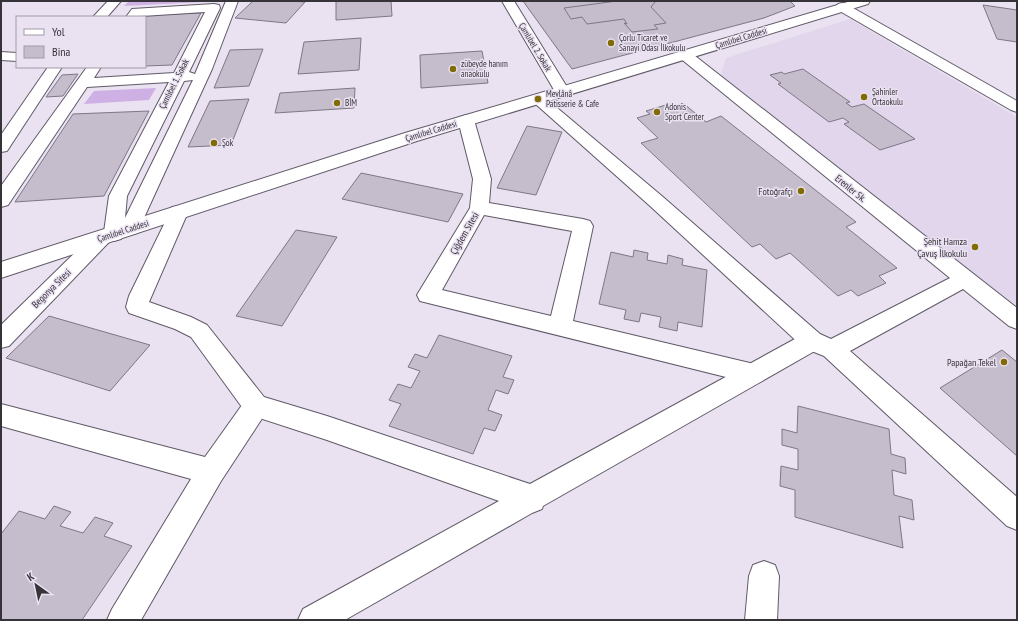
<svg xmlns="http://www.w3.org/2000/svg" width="1018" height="621" viewBox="0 0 1018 621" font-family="'PT Sans Narrow',sans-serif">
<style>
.built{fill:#e2d6ed}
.green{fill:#ceb0e5}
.building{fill:#c5bccc;stroke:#7e7785}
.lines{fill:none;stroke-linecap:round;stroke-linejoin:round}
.pedestrian-casing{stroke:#605967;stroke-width:2}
.minor-casing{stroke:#605967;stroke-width:2}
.primary-casing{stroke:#605967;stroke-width:2}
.pedestrian{fill:#fff;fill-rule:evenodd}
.minor{fill:#fff;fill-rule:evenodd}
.primary{fill:#fff;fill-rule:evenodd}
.poi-dot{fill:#816b04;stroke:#eae1f1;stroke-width:1.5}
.labels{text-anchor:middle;stroke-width:3;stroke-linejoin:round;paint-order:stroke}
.far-poi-label{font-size:9px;fill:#363339;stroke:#eae1f1;text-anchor:start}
.far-street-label{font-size:9px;fill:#363339;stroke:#eae1f1}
.street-label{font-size:10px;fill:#363339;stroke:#eae1f1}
.poi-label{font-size:10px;fill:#363339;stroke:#eae1f1;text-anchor:end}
</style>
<rect width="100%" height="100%" fill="#eae1f1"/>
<path class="built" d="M850 19 1017 117V313L720 78 726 58Z"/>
<g class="green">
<path d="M129 1H223L124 6Z"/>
<path d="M156 88 149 100 84 104 94 91Z"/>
</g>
<g class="building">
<path d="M253 1H291L305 2 286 23 235 18Z"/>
<path d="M336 1H391L392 16 336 20Z"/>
<path d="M523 1H790L795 6 764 18 572 69Z"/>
<path d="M617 1H656L651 7 666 23 654 25 658 29 632 32 624 23 627 24 624 19 587 24 582 17 571 19 564 8Z"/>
<path d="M983 5 1017 10V42L997 39Z"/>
<path d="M201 13 172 65 145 66V17H143L145 15Z"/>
<path d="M361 38 359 70 298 74 304 42Z"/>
<path d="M263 49 249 86 214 88 230 50Z"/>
<path d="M482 51 488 83 421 88 420 55Z"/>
<path d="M803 69 850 102 846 103 852 107 864 104 915 139 880 150 844 124 849 122 843 118 829 122 778 84 781 83 770 75 782 72 784 74Z"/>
<path d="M78 74 63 96 46 97 62 75Z"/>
<path d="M355 88 354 108 275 113 280 93Z"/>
<path d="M249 99 231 145 188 147 210 101Z"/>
<path d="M683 103 706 122 721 116 856 222 846 227 897 268 879 276 886 283 858 296 851 290 838 296 790 253 776 259 760 244 752 247 641 143 658 138 637 118 650 114 646 111 669 104 673 107Z"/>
<path d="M149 111 104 196 15 202 73 114Z"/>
<path d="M527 126 562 132 536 195 497 188Z"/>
<path d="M361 173 463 194 448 222 342 199Z"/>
<path d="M296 230 337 237 282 326 236 316Z"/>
<path d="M634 250 648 253 647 260 667 264 668 255 683 259 682 265 707 270 702 327 678 322 677 331 659 327 661 317 641 313 639 322 624 319 626 310 599 304 611 252 633 257Z"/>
<path d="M49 316 150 345 110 391 6 358Z"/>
<path d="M439 335 512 356 503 377 514 380 508 394 496 390 488 410 502 415 495 431 484 428 473 454 389 426 401 404 389 400 398 384 411 388 420 371 408 367 415 354 427 358Z"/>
<path d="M1002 350 1017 362V456L940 388Z"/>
<path d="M798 406 889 429 891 454 905 458 906 474 892 470 894 495 912 500 914 520 899 516 903 548 795 517V490L780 486 781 466 798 470V449L782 445V429L797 433Z"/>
<path d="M54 506 71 512 60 526 83 533 95 517 113 523 104 536 132 546 82 620H1V534L19 511 45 519Z"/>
</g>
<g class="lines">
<g class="pedestrian-casing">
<path id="pedestrian" d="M179 206 186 207 188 212 149 302 191 317 207 325 264 397 327 416 530 484 804 334 812 332 820 334 823 341 820 348 543 506 542 509 532 513 345 620H298L303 609 499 501 327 440 247 414 191 337 175 329 129 313 126 307 129 296 170 212 172 207Z"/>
</g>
<g class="minor-casing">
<g id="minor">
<path d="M108 1H121L107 17H93Z"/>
<path d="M226 1H238L212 69 137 233 130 235 124 233 121 239 114 241 111 240 9 346 1 348V325L95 233 104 232 109 196 169 82 87 87 8 205 1 207V186L87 67H101L94 78 174 73 205 12 126 17 132 9 214 4 219 5 220 8 189 72 195 74ZM193 80 125 218 127 196 184 81Z"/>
<path d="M502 1H514L570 92 567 95 562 97 557 95Z"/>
<path d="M842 3 846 4 1017 101V112L1011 110 838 10 836 7 838 4Z"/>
<path d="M685 51 690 52 1017 308V329L1009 326 963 289 850 351 1017 497V530L1007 526 824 356 804 348 649 205 530 99 533 96 538 94 543 96 663 197 820 334 831 339 950 278 680 58 678 55 680 52Z"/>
<path d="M1 52 17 53V61L1 60Z"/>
<path d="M48 67H62L7 151 1 152V135Z"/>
<path d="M466 115 472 117 474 120 491 179 489 203 583 219 590 221 593 226 573 321 754 364 762 367 766 374 762 381 754 384 420 301 417 295 470 208 473 179 458 120 460 117ZM484 215 572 231 551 316 442 290Z"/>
<path d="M256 395 265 398 268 406 265 414 221 481 141 620H107L112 609 191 479 1 426V404L205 457 247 398Z"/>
<path d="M764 561 775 565 779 576 777 620H745L749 576 753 565Z"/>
</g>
</g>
<g class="primary-casing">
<path id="primary" d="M851 1H870L868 4 417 141 1 278V262L405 133Z"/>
</g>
<use href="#pedestrian" class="pedestrian"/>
<use href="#minor" class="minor"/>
<use href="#primary" class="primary"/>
</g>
<g class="poi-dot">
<circle cx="611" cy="43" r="4"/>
<circle cx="453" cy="69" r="4"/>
<circle cx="864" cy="97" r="4"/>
<circle cx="538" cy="99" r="4"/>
<circle cx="337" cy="103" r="4"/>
<circle cx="657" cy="112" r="4"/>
<circle cx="214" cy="143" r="4"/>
<circle cx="801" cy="191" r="4"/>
<circle cx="975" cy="247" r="4"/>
<circle cx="1004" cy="362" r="4"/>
</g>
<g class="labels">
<g class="far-poi-label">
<text x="619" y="41">Çorlu Ticaret ve<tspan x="619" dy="10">Sanayi Odası İlkokulu</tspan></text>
<text x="461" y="67">zübeyde hanım<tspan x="461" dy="10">anaokulu</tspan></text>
<text x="872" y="95">Şahinler<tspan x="872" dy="10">Ortaokulu</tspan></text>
<text x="546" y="97">Mevlânâ<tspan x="546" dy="10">Patisserie &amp; Cafe</tspan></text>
<text x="345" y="106">BİM</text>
<text x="665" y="110">Adonis<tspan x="665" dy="10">Sport Center</tspan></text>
<text x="222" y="146">Şok</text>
</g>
<g class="far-street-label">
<text transform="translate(741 38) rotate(-17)" y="3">Çamlıbel Caddesi</text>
<text transform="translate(535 47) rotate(59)" y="3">Çamlıbel 2. Sokak</text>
<text transform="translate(174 84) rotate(-63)" y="3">Çamlıbel 1. Sokak</text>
<text transform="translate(431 131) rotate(-17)" y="3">Çamlıbel Caddesi</text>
<text transform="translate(123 231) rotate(-18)" y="3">Çamlıbel Caddesi</text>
</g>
<g class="street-label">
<text transform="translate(851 188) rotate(39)" y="4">Erenler Sk.</text>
<text transform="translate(464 233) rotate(-60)" y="4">Çiğdem Sitesi</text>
<text transform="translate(51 288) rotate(-45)" y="4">Begonya Sitesi</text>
</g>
<g class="poi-label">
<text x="793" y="195">Fotoğrafçı</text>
<text x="967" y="245">Şehit Hamza<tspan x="967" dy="12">Çavuş İlkokulu</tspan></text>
<text x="996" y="366">Papağan Tekel</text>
</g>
</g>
<rect width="1018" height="621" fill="none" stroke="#363339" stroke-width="4"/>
<rect x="16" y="16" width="130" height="52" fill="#eae1f1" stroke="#a29ba7"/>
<rect x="24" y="29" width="20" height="6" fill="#ffffff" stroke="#a29ba7"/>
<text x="52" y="36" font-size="12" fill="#363339">Yol</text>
<rect x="24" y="46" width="20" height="12" fill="#c5bccc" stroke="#a29ba7"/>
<text x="52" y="56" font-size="12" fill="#363339">Bina</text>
<g transform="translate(36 585) rotate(327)" stroke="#eae1f1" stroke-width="3" paint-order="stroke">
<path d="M0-3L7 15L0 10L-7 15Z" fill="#363339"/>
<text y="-6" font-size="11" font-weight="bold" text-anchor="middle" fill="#363339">K</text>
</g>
</svg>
